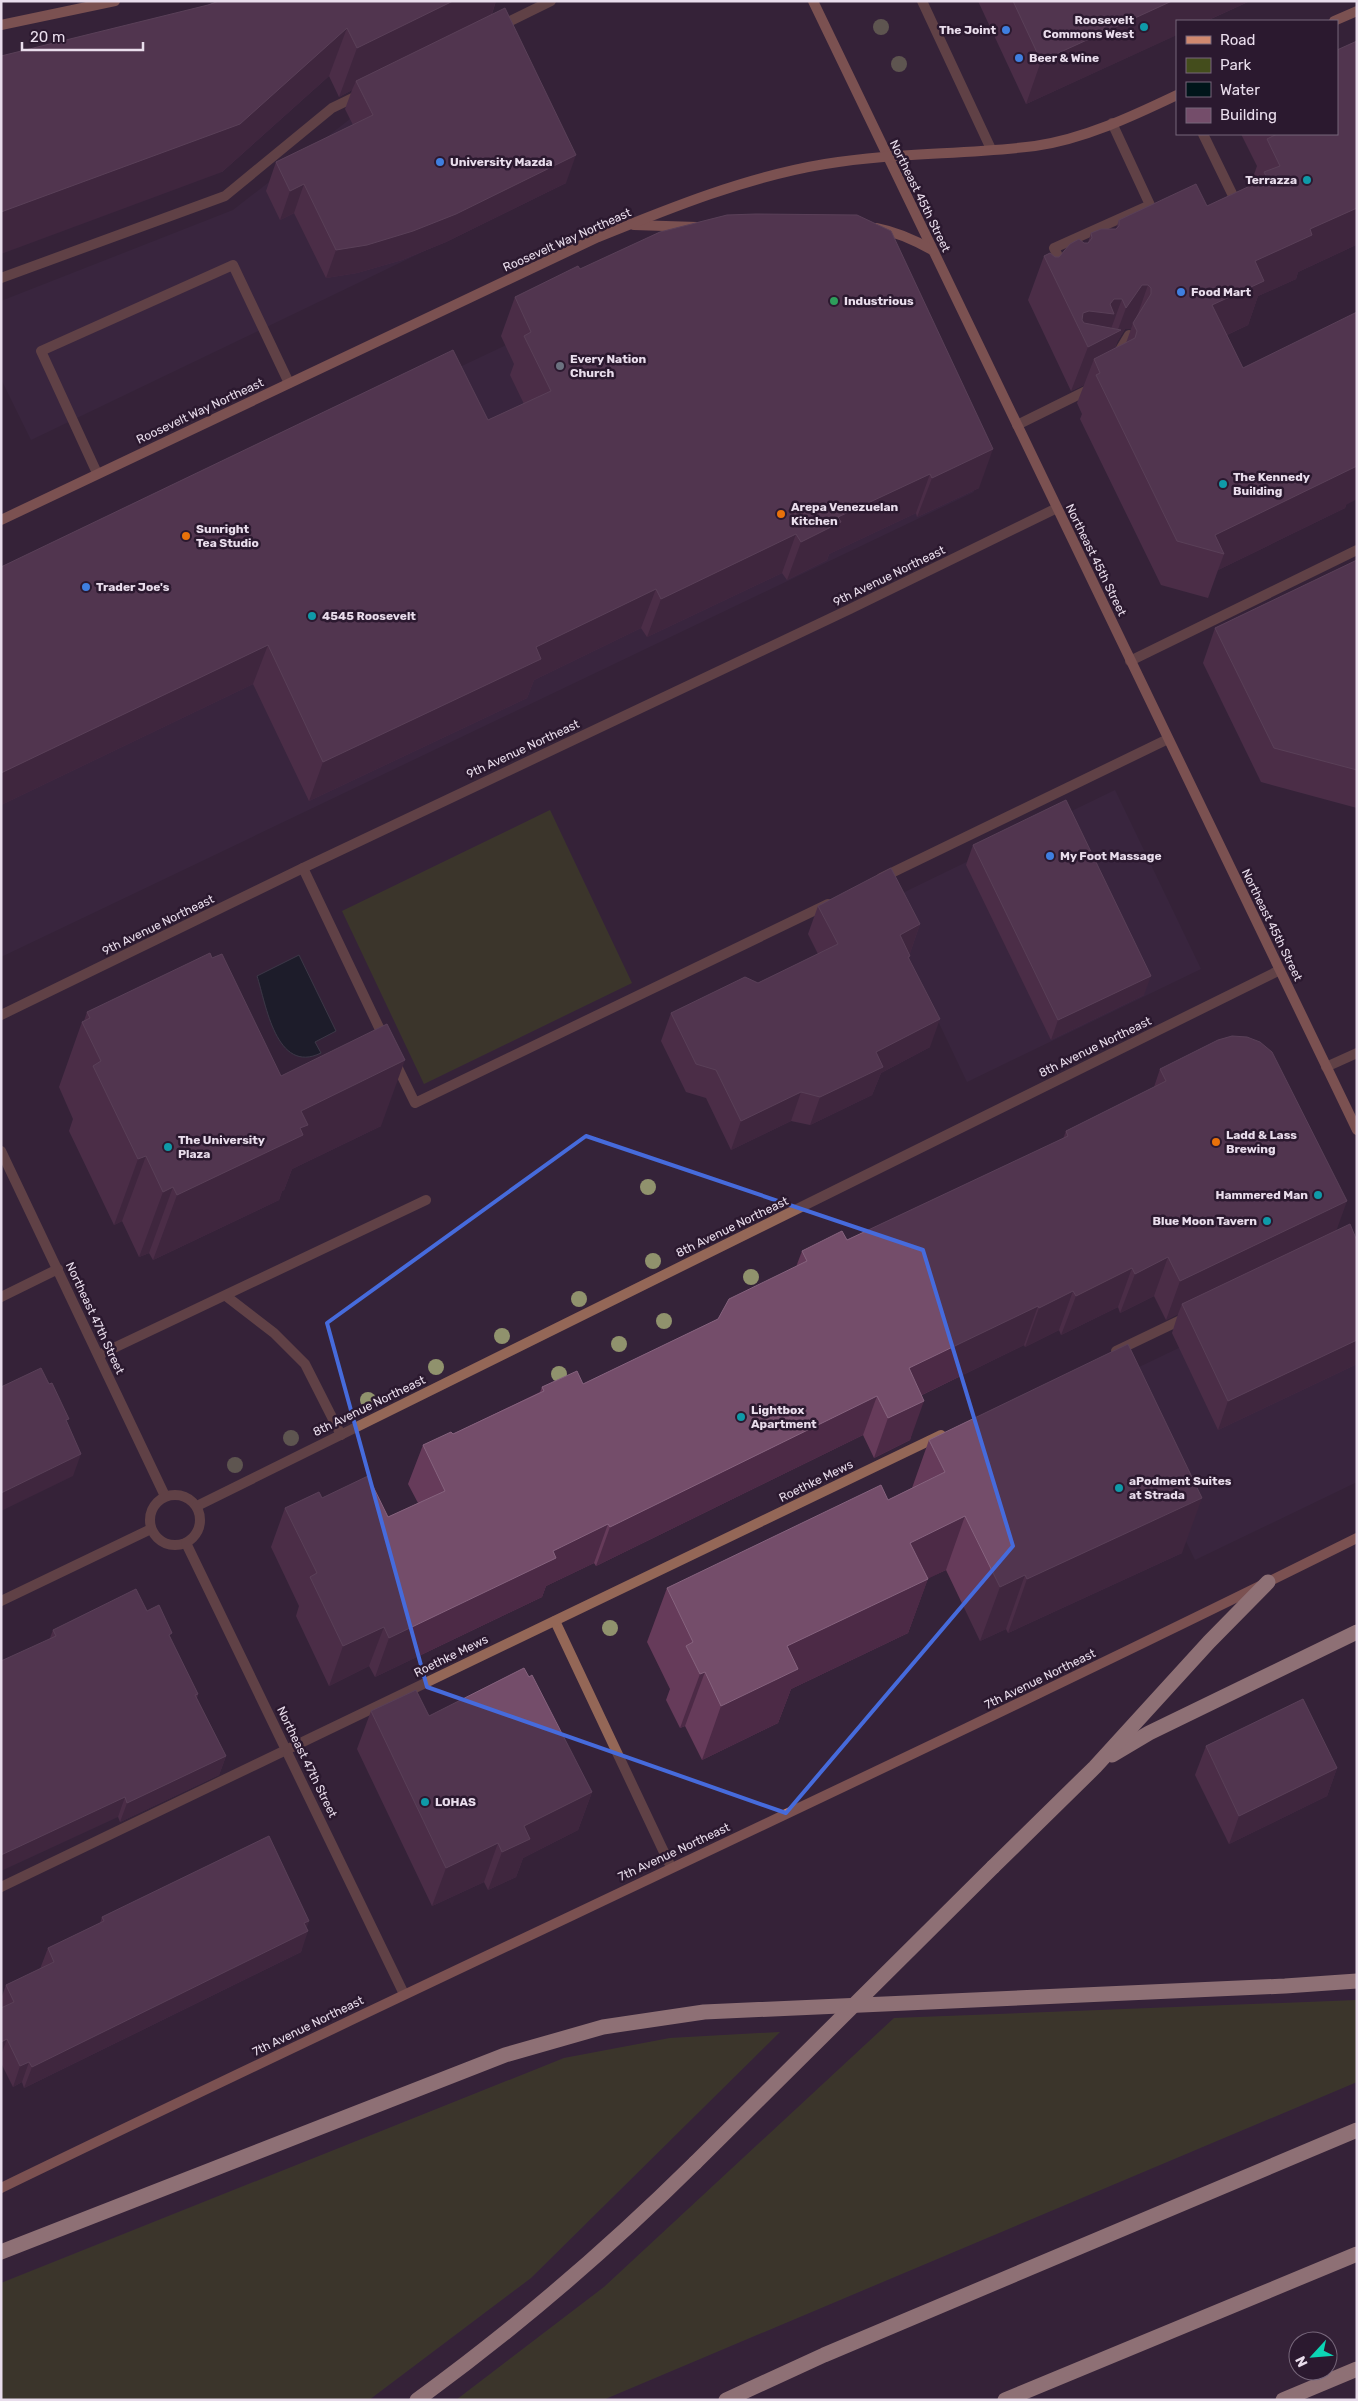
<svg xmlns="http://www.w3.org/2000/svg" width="1358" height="2401" viewBox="0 0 1358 2401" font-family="Rubik,sans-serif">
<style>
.built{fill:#3f2945}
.green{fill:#444d1c}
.water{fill:#00151a;stroke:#465159}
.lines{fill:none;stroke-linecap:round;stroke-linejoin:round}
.lane{stroke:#946757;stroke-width:10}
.street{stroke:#946757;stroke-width:10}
.secondary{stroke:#d0896f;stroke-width:10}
.highway{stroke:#fbcebe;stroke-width:15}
.highway-bridge{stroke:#fbcebe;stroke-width:15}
.tree{fill:#90926d}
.wall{fill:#663b5a;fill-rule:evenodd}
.shaded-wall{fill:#4c2a46}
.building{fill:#744d6a;stroke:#86637e}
.marked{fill:none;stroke:#466bdc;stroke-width:4;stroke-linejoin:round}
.culture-dot{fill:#0f9aa8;stroke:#2b192f;stroke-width:2}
.shop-dot{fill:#3f7fe0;stroke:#2b192f;stroke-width:2}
.leisure-dot{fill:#2e9e5b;stroke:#2b192f;stroke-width:2}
.worship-dot{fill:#6b7280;stroke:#2b192f;stroke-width:2}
.food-dot{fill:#e8710a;stroke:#2b192f;stroke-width:2}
.labels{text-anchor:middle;stroke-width:5;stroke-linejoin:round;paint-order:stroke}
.poi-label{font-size:12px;font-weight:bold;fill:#e9ddec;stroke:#2b192f;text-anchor:start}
.street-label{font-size:12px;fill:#e9ddec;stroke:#2b192f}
</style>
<rect width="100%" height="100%" fill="#352339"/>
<g class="built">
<path d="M499 46 566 183 31 440 1 379V301L233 210 350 119Z"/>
<path d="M866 266 974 492 1 957V584L635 284Z"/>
<path d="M1115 790 1201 969 967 1082 882 903Z"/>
<path d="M1343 1269 1357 1297V1482L1195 1560 1110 1381Z"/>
</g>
<g class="green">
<path d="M550 810 632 983 424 1084 342 911Z"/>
<path d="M1357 2000V2082L603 2400H456L604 2287 894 2018Z"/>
<path d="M780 2032 531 2278 369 2400H1V2283L564 2058 670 2038Z"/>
</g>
<path class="water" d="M299 955 336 1031 315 1042 321 1053C276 1075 266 1004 257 976Z"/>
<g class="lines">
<g class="lane">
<path d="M922 1 991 149"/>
<path d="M500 26 551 1"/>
<path d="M1203 134 1238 206"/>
<path d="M1064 268 1054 248 1150 205 1112 123"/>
<path d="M1 278 225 196 332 108 361 94"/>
<path d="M1117 355 1129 335"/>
<path d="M1017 425 1092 388"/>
<path d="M97 473 41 351 233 265 289 383"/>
<path d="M303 868 384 1038"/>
<path d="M881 878 1168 739"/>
<path d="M394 1060 415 1103 828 904"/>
<path d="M226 1296 274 1333 305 1364 341 1435"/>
<path d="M1 1297 58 1269"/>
<path d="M1116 1351 1187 1317"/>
<path d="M99 1355 426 1200"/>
<path d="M555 1621 671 1867"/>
<path d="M1 1887 941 1435"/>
</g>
<g class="street">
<path d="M1130 661 1357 550"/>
<path d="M1 1015 303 868 850 609 1057 508"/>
<path d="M1326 1067 1357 1053"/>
<path d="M1 1151 165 1496"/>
<circle cx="175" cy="1520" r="25"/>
<path d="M197 1506 1280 970"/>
<path d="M186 1543 404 1994"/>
<path d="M1 1601 151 1529"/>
</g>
<g class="secondary">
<path d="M813 1 1357 1130"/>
<path d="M1334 21 1357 11"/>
<path d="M1 25 115 1"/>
<path d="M634 225 697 227"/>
<path d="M876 228C897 232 913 239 932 250"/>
<path d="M1 520 596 238C670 208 746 177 825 164 895 152 965 155 1035 146 1084 139 1133 116 1177 95"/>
<path d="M1 2188C452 1969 908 1761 1357 1538"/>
</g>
<g class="highway">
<path d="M1112 1755 1149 1733 1357 1632"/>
<path d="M993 1867 1095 1767 1209 1642 1268 1582"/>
<path d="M1 2252 505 2055 603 2027 704 2012 1285 1986 1357 1981"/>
<path d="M417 2400C516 2328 608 2249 695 2163"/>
<path d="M726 2400 824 2355 1357 2130"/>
<path d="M1005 2400 1357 2254"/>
<path d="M1283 2400 1357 2369"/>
</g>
<path class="highway-bridge" d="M695 2163 993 1867"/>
</g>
<g class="tree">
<circle cx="881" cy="27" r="8"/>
<circle cx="899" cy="64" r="8"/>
<circle cx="648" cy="1187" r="8"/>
<circle cx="653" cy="1261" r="8"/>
<circle cx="751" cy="1277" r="8"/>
<circle cx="579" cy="1299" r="8"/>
<circle cx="664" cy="1321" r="8"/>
<circle cx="502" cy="1336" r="8"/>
<circle cx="619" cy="1344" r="8"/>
<circle cx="436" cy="1367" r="8"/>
<circle cx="559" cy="1374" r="8"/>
<circle cx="368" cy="1400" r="8"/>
<circle cx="291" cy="1438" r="8"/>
<circle cx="235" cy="1465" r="8"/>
<circle cx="610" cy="1628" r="8"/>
</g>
<g class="wall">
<path d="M219 1H496L492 14 566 183 446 242 402 260 357 273 326 278 294 213 280 220 266 191 276 162 353 125 345 109 352 90 339 97 329 76 222 172 208 5Z"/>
<path d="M978 1H1250L1026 104Z"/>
<path d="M1357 41V246L1356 245 1298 272 1296 279 1258 296 1248 325 1227 335 1243 368 1346 505 1345 508 1218 570 1208 598 1161 585 1080 419 1082 414 1077 403 1084 385 1071 391 1028 300 1044 256 1055 257H1059L1084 243H1088L1091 233 1116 229 1119 220 1207 206 1252 185 1251 183 1257 166 1241 134H1337ZM1125 329H1131L1126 343 1115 348 1117 342Z"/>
<path d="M580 269 979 488 917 517 916 513 829 554 827 560 787 580 782 573 647 637 641 628 534 680 527 698 309 801 253 684 1 805V567L488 420 524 404 510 375 514 364 501 336 515 297Z"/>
<path d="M1357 560V808L1261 782 1203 663 1215 628Z"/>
<path d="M973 845 1144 995 1051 1040 966 865Z"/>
<path d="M818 906 920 924 910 953H909L910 956 909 958 930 1047 881 1073 872 1095 810 1125 791 1121 731 1150 706 1098 686 1092 661 1041 671 1013 758 983 818 954 808 934Z"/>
<path d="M212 958 281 1076 381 1126 292 1169 284 1190 282 1191 279 1200 153 1260 149 1253 139 1257 122 1221 114 1225 69 1131 73 1119 59 1087 82 1022 84 1021 87 1012Z"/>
<path d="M1160 1069 1337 1230 1357 1241V1364L1218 1430 1172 1333 1178 1314 1166 1320 1154 1296 1120 1313 1118 1307 1061 1335 1059 1330 1025 1347 1024 1345 922 1395 910 1440 874 1458 863 1435 596 1566 594 1563 546 1586 542 1597 375 1677 369 1666 329 1686 296 1616 299 1606 271 1547 285 1508 322 1498 388 1517 418 1503 408 1484 423 1445 453 1434 540 1392 542 1387 583 1384 718 1319 796 1267 802 1251 847 1240 1063 1139 1066 1131 1154 1087Z"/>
<path d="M929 1440 1182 1553 1008 1633 1006 1629 980 1641 946 1570 928 1578 908 1633 791 1689 778 1723 702 1760 685 1726 680 1728 666 1700 670 1689 647 1642 667 1588 888 1500 912 1488Z"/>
<path d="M147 1611 170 1638 198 1694 197 1698 226 1756 219 1775 120 1822 50 1638 53 1630Z"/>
<path d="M529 1677 592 1792 578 1830 523 1858 516 1877 488 1890 484 1882 432 1906 357 1749 371 1711 429 1716Z"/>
<path d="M1206 1746 1337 1768 1327 1796 1229 1844 1195 1775Z"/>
<path d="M102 1917 307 1928 301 1952 24 2088 22 2082 13 2087 1 2063V1999L6 1985 40 1969 48 1948 100 1923Z"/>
</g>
<g class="shaded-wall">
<path d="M453 1H496L488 24 356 81 352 90 339 97 357 48Z"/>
<path d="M1172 1H1250L1206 21H1177V35L1026 104 1041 61Z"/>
<path d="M347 28 329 76 222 172 1 254V212Z"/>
<path d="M576 155 566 183 446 242 402 260 357 273 326 278 336 250Z"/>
<path d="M304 184 294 213 280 220 290 191Z"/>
<path d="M1357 208 1356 245 1298 272 1296 279 1258 296 1248 325 1196 349 1212 305 1255 261 1310 229Z"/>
<path d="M1142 285H1148L1134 325 1133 323 1131 329H1125L1117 342 1105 375 1100 373 1094 359 1084 385 1071 391 1088 347 1078 327 1083 313 1110 304 1114 299H1122L1108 337 1117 332 1126 308Z"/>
<path d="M993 449 979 488 917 517 932 478Z"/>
<path d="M1357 466V499L1346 505 1345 508 1218 570 1224 554 1215 535Z"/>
<path d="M930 474 916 513 829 554 827 560 787 580 801 542 838 517Z"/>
<path d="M796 534 782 573 647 637 661 599Z"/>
<path d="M656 589 641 628 534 680 527 698 309 801 323 762 536 647Z"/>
<path d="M268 645 253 684 1 805V773Z"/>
<path d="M920 924 910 953 890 963 900 935Z"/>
<path d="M1151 976 1144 995 1051 1040 1058 1020Z"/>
<path d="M940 1019 930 1047 881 1073 872 1095 810 1125 820 1097 876 1052Z"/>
<path d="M405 1060 381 1126 292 1169 284 1190 282 1191 279 1200 153 1260 177 1195 301 1111Z"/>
<path d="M801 1092 791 1121 731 1150 741 1121Z"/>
<path d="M146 1156 122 1221 114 1225 138 1159Z"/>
<path d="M173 1187 149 1253 139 1257 163 1192Z"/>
<path d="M1347 1201 1333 1240 1182 1304 1178 1314 1166 1320 1180 1281Z"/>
<path d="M1168 1257 1154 1296 1120 1313 1135 1274Z"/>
<path d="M1132 1268 1118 1307 1061 1335 1076 1296Z"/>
<path d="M1073 1291 1059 1330 1025 1347 1039 1308Z"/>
<path d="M1038 1306 1024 1345 895 1408 909 1368Z"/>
<path d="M1357 1340V1364L1218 1430 1228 1401Z"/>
<path d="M877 1396 863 1435 596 1566 610 1527Z"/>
<path d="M924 1401 910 1440 874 1458 888 1418Z"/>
<path d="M81 1454 73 1476 1 1511V1493Z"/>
<path d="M1202 1498 1182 1553 1008 1633 1027 1579Z"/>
<path d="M965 1516 946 1570 890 1597 910 1543Z"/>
<path d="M608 1524 594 1563 546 1586 542 1597 375 1677 389 1638 553 1551Z"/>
<path d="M1025 1575 1006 1629 980 1641 1000 1587Z"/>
<path d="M928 1579 908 1633 791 1689 778 1723 702 1760 721 1706 787 1646Z"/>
<path d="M384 1627 369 1666 329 1686 343 1646Z"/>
<path d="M705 1672 685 1726 680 1728 700 1674Z"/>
<path d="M226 1756 219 1775 120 1822 127 1803Z"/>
<path d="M1337 1768 1327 1796 1229 1844 1239 1816Z"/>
<path d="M592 1792 578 1830 523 1858 516 1877 488 1890 502 1852 524 1826Z"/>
<path d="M125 1797 118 1817 1 1871V1855Z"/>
<path d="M498 1843 484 1882 432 1906 446 1868Z"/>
<path d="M309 1921 305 1933 308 1931 301 1952 24 2088 32 2067Z"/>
<path d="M7 2039 1 2055V2042Z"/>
<path d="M29 2062 22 2082 13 2087 20 2066Z"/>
</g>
<g class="building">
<path d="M219 1H453L357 48 347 28 240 124 1 212V56L208 5Z"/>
<path d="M1013 1H1172L1041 61Z"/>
<path d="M505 8 576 155 456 214 413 231 367 245 336 250 304 184 290 191 276 162 373 115 356 81Z"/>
<path d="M1357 41V208L1310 229 1312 235 1255 261 1264 281 1212 305 1243 368 1357 312V466L1215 535 1224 554 1177 541 1096 375 1100 373 1094 359 1135 338 1137 331 1133 323 1151 294V288L1148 285H1142L1126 308 1122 299H1114L1110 304 1114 314 1089 311 1083 313 1082 320 1084 323 1121 330 1088 347 1044 256 1050 253 1055 257H1059L1070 244 1079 239 1084 243H1088L1092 238 1091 233 1101 229H1116L1119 226V220L1196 184 1207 206 1267 178 1264 172 1280 166 1267 139 1277 134H1337V50Z"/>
<path d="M756 214 857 215 891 231 993 449 932 478 930 474 838 517 841 522 801 542 796 534 661 599 656 589 536 647 541 659 323 762 268 645 1 773V567L453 350 488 420 551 391 524 336 531 332 515 297 578 266 580 269 660 232 727 215Z"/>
<path d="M1357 560V770L1274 748 1215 628Z"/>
<path d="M1066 800 1151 976 1058 1020 973 845Z"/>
<path d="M891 868 920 924 900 935 910 956 908 957 940 1019 876 1052 883 1067 820 1097 801 1092 741 1121 716 1070 696 1064 671 1013 745 977 758 983 838 944 818 906Z"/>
<path d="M210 953 212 958 222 954 281 1076 387 1024 405 1060 301 1111 308 1125 300 1128 303 1135 177 1195 173 1187 163 1192 146 1156 138 1159 93 1066 101 1061 82 1022 90 1018 87 1012Z"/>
<path d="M1232 1036 1247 1037 1260 1042 1272 1052 1347 1201 1180 1281 1168 1257 1135 1274 1132 1268 1076 1296 1073 1291 1039 1308 1038 1306 909 1368 924 1401 888 1418 877 1396 610 1527 608 1524 553 1551 556 1558 389 1638 384 1627 343 1646 310 1577 317 1573 285 1508 319 1492 322 1498 368 1476 388 1517 445 1491 423 1445 451 1432 453 1434 544 1391 542 1387 577 1371 583 1384 718 1319 729 1299 807 1261 802 1251 842 1231 847 1240 1068 1136 1066 1131 1166 1081 1160 1069 1218 1040Z"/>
<path d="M1350 1224 1357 1241V1340L1228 1401 1182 1304Z"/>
<path d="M1128 1344 1202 1498 1027 1579 1025 1575 1000 1587 965 1516 910 1543 928 1579 787 1646 798 1669 721 1706 705 1672 700 1674 686 1646 693 1642 667 1588 881 1485 888 1500 945 1472 929 1440Z"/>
<path d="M41 1368 49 1384 52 1383 69 1419 66 1420 81 1454 1 1493V1387Z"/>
<path d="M136 1589 147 1611 159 1605 172 1633 169 1635 198 1694 195 1695 226 1756 127 1803 125 1797 1 1855V1661L56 1636 53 1630Z"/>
<path d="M524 1668 529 1677 532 1675 592 1792 524 1826 530 1839 502 1852 498 1843 446 1868 371 1711 416 1690 429 1716Z"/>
<path d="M1303 1699 1337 1768 1239 1816 1206 1746Z"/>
<path d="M269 1836 309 1921 304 1923 308 1931 32 2067 29 2062 20 2066 7 2039 1 2042V2008L14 2002 6 1985 54 1962 48 1948 104 1921 102 1917Z"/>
</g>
<path d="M0 0H1358V2401H0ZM586 1136 923 1250 1013 1546 786 1813 427 1687 327 1323Z" fill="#352339" fill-opacity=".55" fill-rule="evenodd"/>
<path class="marked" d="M586 1136 923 1250 1013 1546 786 1813 427 1687 327 1323Z"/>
<g class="culture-dot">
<circle cx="1144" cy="27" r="5"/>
<circle cx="1307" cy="180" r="5"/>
<circle cx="1223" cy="484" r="5"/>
<circle cx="312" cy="616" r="5"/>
<circle cx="168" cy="1147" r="5"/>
<circle cx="1318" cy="1195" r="5"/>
<circle cx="1267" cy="1221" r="5"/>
<circle cx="741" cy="1417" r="5"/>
<circle cx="1119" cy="1488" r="5"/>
<circle cx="425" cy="1802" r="5"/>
</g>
<g class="shop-dot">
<circle cx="1006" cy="30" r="5"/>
<circle cx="1019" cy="58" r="5"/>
<circle cx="440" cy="162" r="5"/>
<circle cx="1181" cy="292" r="5"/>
<circle cx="86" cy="587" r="5"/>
<circle cx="1050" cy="856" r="5"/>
</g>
<circle class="leisure-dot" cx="834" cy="301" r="5"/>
<circle class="worship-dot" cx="560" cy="366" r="5"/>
<g class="food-dot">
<circle cx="781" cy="514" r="5"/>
<circle cx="186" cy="536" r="5"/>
<circle cx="1216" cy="1142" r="5"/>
</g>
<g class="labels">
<g class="poi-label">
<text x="1134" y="24" text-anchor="end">Roosevelt<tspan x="1134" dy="14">Commons West</tspan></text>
<text x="996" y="34" text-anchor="end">The Joint</text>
<text x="1029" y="62">Beer &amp; Wine</text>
<text x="450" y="166">University Mazda</text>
<text x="1297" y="184" text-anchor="end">Terrazza</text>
<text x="1191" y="296">Food Mart</text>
<text x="844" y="305">Industrious</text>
<text x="570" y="363">Every Nation<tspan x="570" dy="14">Church</tspan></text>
<text x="1233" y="481">The Kennedy<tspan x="1233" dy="14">Building</tspan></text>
<text x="791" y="511">Arepa Venezuelan<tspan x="791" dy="14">Kitchen</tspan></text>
<text x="196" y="533">Sunright<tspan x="196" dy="14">Tea Studio</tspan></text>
<text x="96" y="591">Trader Joe's</text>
<text x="322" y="620">4545 Roosevelt</text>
<text x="1060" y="860">My Foot Massage</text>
<text x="1226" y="1139">Ladd &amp; Lass<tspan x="1226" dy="14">Brewing</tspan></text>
<text x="178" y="1144">The University<tspan x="178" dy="14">Plaza</tspan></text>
<text x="1308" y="1199" text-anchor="end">Hammered Man</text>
<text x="1257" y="1225" text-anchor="end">Blue Moon Tavern</text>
<text x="751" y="1414">Lightbox<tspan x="751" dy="14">Apartment</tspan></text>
<text x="1129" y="1485">aPodment Suites<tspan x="1129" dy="14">at Strada</tspan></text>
<text x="435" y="1806">LOHAS</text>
</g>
<g class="street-label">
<text transform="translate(920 196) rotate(64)" y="4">Northeast 45th Street</text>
<text transform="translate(567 240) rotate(-24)" y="4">Roosevelt Way Northeast</text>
<text transform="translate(200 411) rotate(-25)" y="4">Roosevelt Way Northeast</text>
<text transform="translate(1096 560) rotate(64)" y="4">Northeast 45th Street</text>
<text transform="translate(889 576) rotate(-26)" y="4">9th Avenue Northeast</text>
<text transform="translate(523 749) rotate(-25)" y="4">9th Avenue Northeast</text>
<text transform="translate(158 925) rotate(-26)" y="4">9th Avenue Northeast</text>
<text transform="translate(1272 925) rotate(64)" y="4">Northeast 45th Street</text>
<text transform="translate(1095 1047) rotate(-26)" y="4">8th Avenue Northeast</text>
<text transform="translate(732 1227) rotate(-26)" y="4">8th Avenue Northeast</text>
<text transform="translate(95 1318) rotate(65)" y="4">Northeast 47th Street</text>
<text transform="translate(369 1406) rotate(-26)" y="4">8th Avenue Northeast</text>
<text transform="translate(816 1481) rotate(-26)" y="4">Roethke Mews</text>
<text transform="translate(451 1656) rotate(-26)" y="4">Roethke Mews</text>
<text transform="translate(1040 1679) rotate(-26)" y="4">7th Avenue Northeast</text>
<text transform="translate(307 1762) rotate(64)" y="4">Northeast 47th Street</text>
<text transform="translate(674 1852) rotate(-25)" y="4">7th Avenue Northeast</text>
<text transform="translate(308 2026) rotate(-26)" y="4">7th Avenue Northeast</text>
</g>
</g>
<rect width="1358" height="2401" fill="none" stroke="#e9ddec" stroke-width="5"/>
<rect x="1176" y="20" width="162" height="115" fill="#2b192f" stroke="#77677b"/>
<rect x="1186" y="36" width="25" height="8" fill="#d0896f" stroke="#77677b"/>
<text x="1220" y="45" font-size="15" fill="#e9ddec">Road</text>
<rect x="1186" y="58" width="25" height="15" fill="#444d1c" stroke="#77677b"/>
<text x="1220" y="70" font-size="15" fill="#e9ddec">Park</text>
<rect x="1186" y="82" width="25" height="15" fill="#00151a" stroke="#77677b"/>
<text x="1220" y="95" font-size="15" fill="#e9ddec">Water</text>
<rect x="1186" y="108" width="25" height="15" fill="#744d6a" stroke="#77677b"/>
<text x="1220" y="120" font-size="15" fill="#e9ddec">Building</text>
<g transform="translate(1313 2356) rotate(244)"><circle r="24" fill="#2b192f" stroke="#77677b"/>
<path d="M0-4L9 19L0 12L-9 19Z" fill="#0cd5b5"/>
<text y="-8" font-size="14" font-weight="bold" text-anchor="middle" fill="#e9ddec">N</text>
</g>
<path d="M22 42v8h121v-8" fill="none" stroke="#e9ddec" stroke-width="2.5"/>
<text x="30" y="42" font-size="15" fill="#e9ddec" stroke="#2b192f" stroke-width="4" paint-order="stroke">20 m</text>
</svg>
